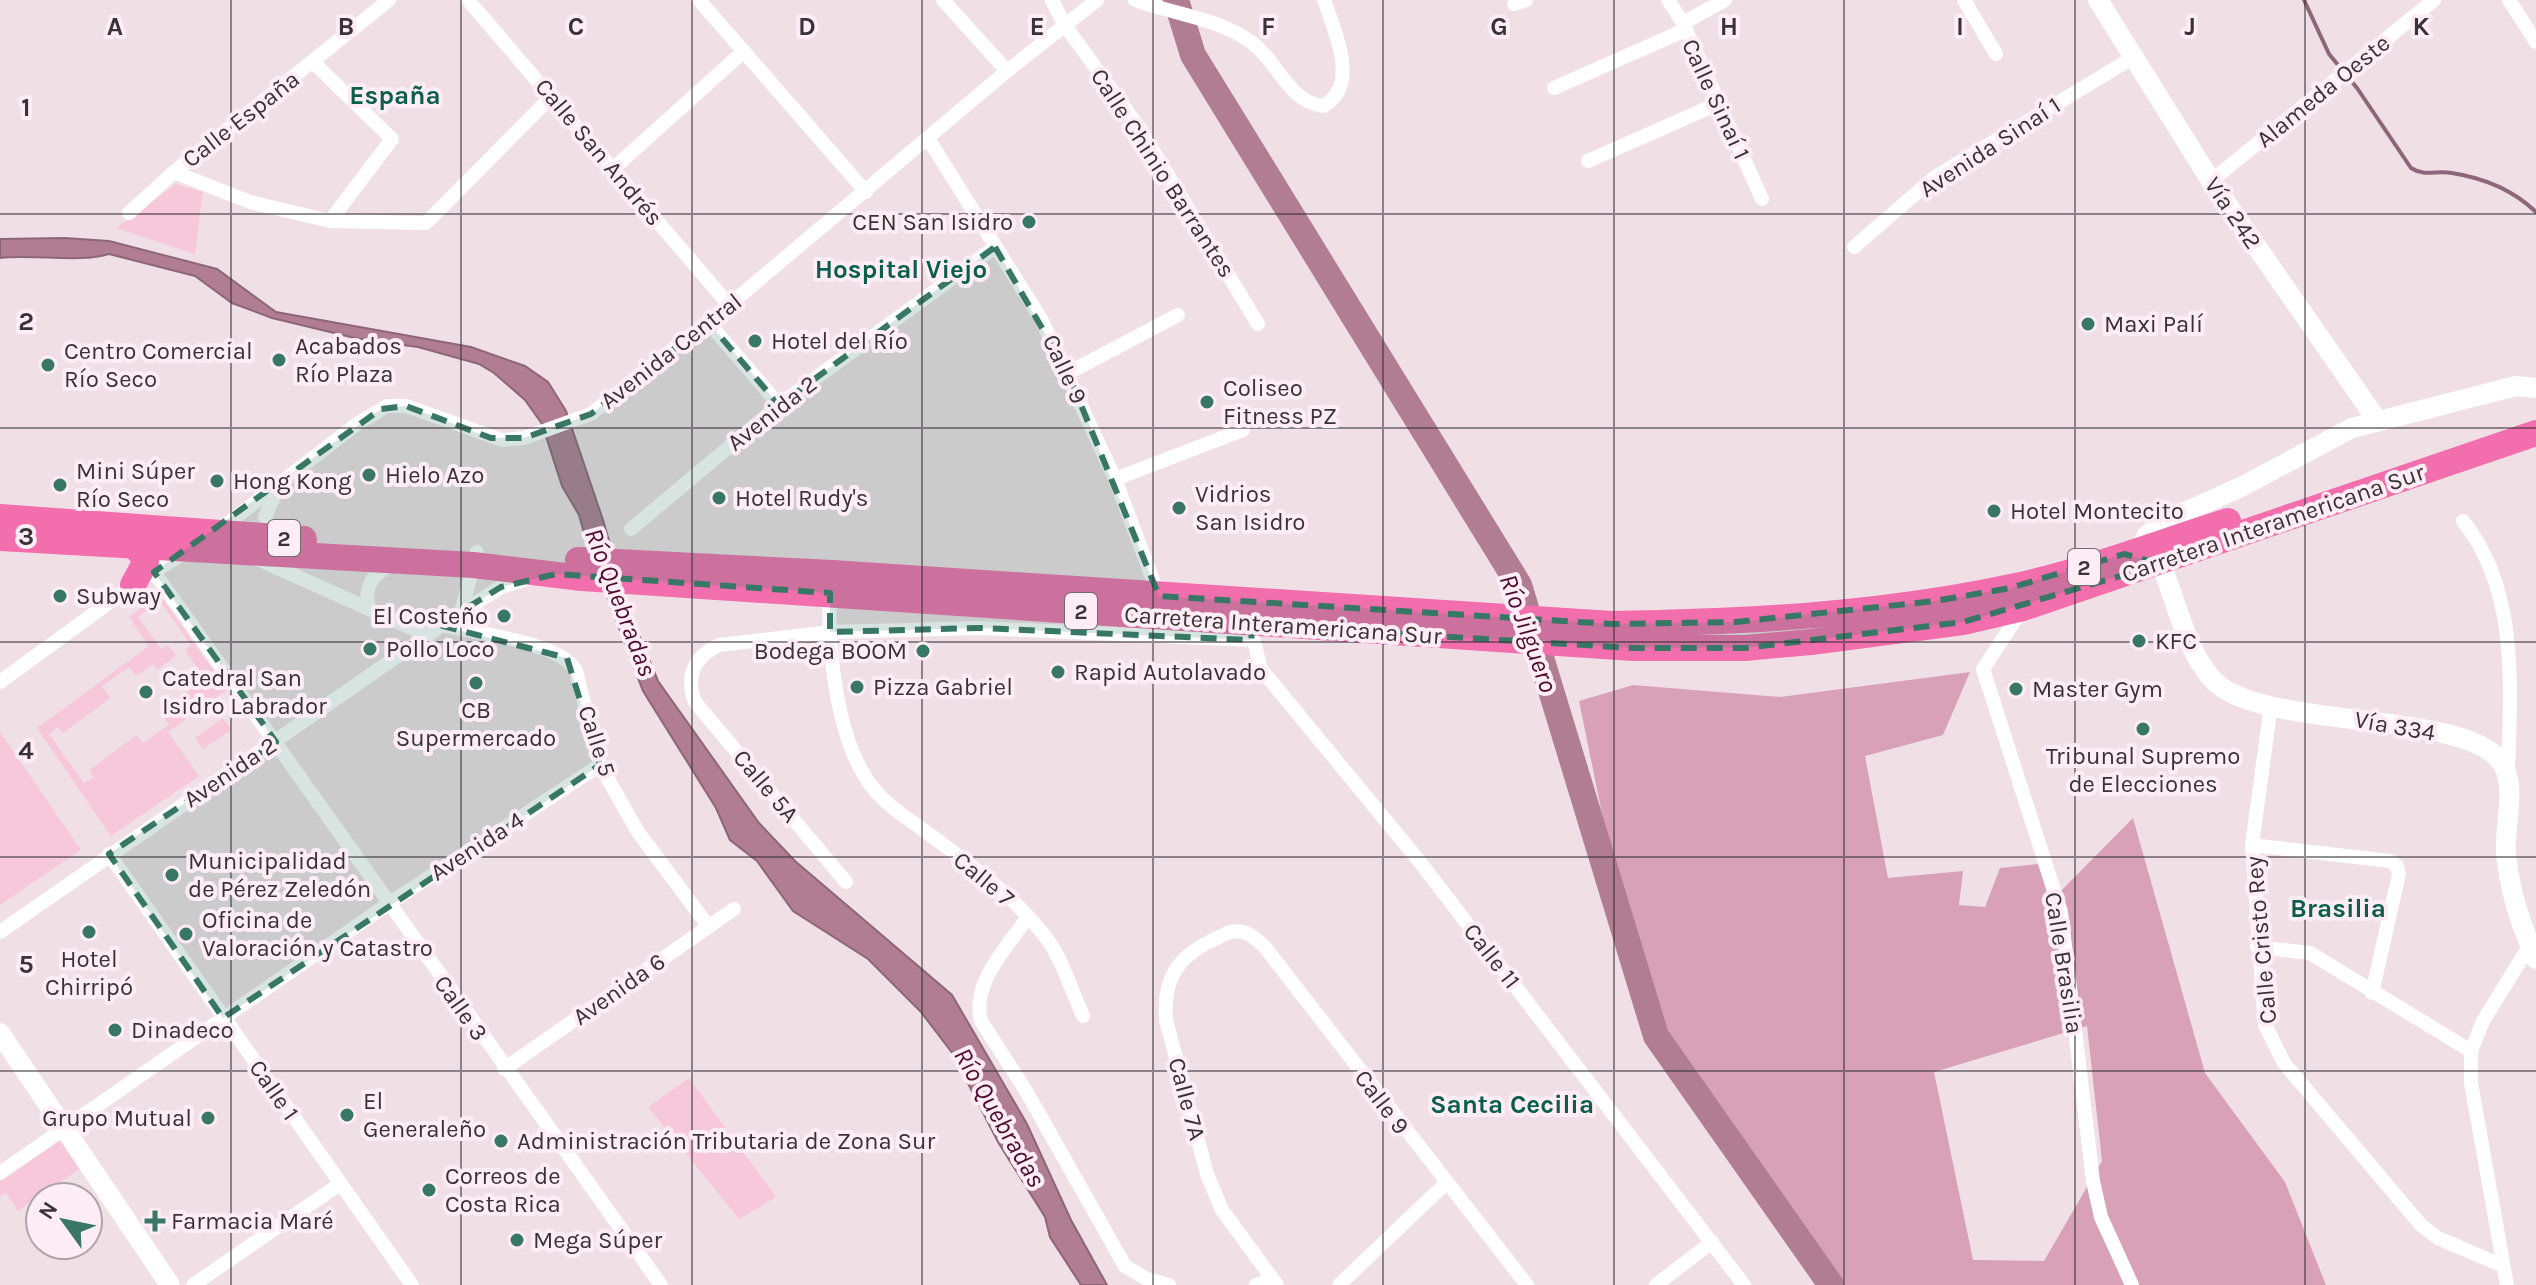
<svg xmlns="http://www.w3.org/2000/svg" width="2536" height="1285" viewBox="0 0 2536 1285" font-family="Karla,sans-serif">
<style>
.green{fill:#f6c8da;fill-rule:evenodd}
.forest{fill:#d8a1b8;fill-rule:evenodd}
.water{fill:#b17d93;stroke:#8d6777;stroke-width:2}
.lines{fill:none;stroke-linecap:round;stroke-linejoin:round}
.stream{stroke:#8d6777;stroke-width:4}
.river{stroke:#b17d93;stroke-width:26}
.street{stroke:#fff;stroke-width:14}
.secondary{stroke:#fff;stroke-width:20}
.highway{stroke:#f26ead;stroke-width:26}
.marked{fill:#387765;fill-opacity:0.2;stroke:#387765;stroke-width:6;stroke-dasharray:16 10;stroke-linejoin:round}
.grid{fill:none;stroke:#393336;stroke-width:2;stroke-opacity:0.55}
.poi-dot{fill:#387765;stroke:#feedf4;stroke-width:3}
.labels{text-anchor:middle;stroke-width:8;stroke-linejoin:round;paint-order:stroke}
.shield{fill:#feedf4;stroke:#746b6f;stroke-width:2}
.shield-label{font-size:22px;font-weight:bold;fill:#393336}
.street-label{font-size:24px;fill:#393336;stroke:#feedf4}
.poi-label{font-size:24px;fill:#393336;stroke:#feedf4;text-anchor:start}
.neighbourhood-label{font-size:26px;font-weight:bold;fill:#0a5e4b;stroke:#feedf4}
.water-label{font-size:26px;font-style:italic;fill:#4d0d30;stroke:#feedf4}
.grid-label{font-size:26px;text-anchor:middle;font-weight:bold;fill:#393336;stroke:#feedf4;stroke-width:8;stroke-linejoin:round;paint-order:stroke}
</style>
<rect width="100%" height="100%" fill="#f0e0e6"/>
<g class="green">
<path d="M176 184 203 192 195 254 116 228Z"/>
<path d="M160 595 227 690 168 732 199 776 111 836 37 728 149 646 129 617ZM160 601 191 645 185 650 205 679 178 698 181 703 163 716 169 725 143 743 137 735 89 770 94 777 84 783 49 734 58 727 63 733 110 698 102 686 129 667 136 676 153 664 157 670 176 656 168 645 161 649 138 617Z"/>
<path d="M223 718 231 730 203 749 195 738Z"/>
<path d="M0 732 81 850 0 905Z"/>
<path d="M689 1078 776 1197 739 1219 648 1107Z"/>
<path d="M63 1138 81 1168 18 1211 6 1193 0 1196V1181Z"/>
</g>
<path class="forest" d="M1970 672 1943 735 1865 756 1888 878 1963 871 1959 905 1985 907 2000 868 2038 864 2050 902 2133 818 2205 1073 2285 1182 2326 1285H1831L1656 1036 1630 951 1579 701 1633 685 1780 697ZM2087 1026 2102 1161 2044 1261 1973 1260 1934 1072Z"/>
<path class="water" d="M65 238 109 241 217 269 276 312 471 347 525 366 548 382 566 411 603 520 630 613 658 681 759 823 795 861 952 995 1027 1124 1071 1220 1107 1285H1081L1050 1237 1045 1217 998 1142 953 1054 921 1012 868 959 793 911 757 861 730 840 716 808 643 691 588 547 579 515 562 486 542 424 525 400 494 373 479 364 418 347 359 339 272 318 232 303 195 276 109 254C81 263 33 254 0 258V239Z"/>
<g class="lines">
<path class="stream" d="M2304 0 2329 54 2357 88 2411 168C2425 177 2436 170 2452 173 2484 178 2513 190 2536 212"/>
<path class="river" d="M1176 0 1193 55 1519 585 1656 1036 1831 1285"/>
<g class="street">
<path d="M389 0 174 172 250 202 330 221 426 223 552 96"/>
<path d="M468 0 729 305"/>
<path d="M699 0 866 192"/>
<path d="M943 0 1007 71"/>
<path d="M1052 0 1064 24 1138 126 1258 324"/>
<path d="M1135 0C1173 14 1218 18 1251 42 1278 61 1288 102 1323 106 1361 86 1334 30 1324 0"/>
<path d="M1668 0 1683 23 1762 199"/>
<path d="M1964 0 1996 54"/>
<path d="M2509 0 2536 42"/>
<path d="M1514 4 1526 0"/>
<path d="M1683 23 1725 0"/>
<path d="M313 62 392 139 330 221"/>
<path d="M1554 88 1683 31"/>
<path d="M929 140 1041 319 1115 479 1159 596"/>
<path d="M1588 161 1717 104"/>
<path d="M614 168 744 51"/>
<path d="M2211 181 2434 0"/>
<path d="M129 213 174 172"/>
<path d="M1854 247 1935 177 2134 57"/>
<path d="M708 322 779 405"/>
<path d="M1068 373 1178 315"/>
<path d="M1115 479 1243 430"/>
<path d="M278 487 265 517 268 527 279 532"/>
<path d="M2463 521C2520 592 2510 691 2508 775"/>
<path d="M631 529 779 405 995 247"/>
<path d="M218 531 357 424 387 406H406L502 440 524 438 591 414 729 305 1007 71 1097 0"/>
<path d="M260 560 427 635"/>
<path d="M154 572 661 1285"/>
<path d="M830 589C827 646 836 742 873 788 887 806 910 820 929 834 970 865 1016 897 1047 939 1063 961 1072 992 1083 1016"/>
<path d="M369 608C363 585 373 576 391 563"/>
<path d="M2023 608 1983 669 2061 912 2093 1181 2101 1217 2132 1285"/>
<path d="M461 612 477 552"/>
<path d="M441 625C473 633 561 642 576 671L600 765 638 832 709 927"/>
<path d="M1252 634 1261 669 1420 862 1744 1285"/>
<path d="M0 682 133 585 187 551"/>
<path d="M2271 705 2252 845 2265 1025 2284 1063 2421 1225 2438 1238 2501 1265"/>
<path d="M2252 845 2390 861 2397 866 2399 874 2372 993"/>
<path d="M109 854 412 1285"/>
<path d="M846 882 695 702C685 676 694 657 719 645L830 632 980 628 1251 640"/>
<path d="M1028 917C1007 947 971 983 981 1021L1026 1091 1125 1266 1147 1279 1169 1285"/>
<path d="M0 932 461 612 501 587 527 579"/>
<path d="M2257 947 2310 953 2471 1051"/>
<path d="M504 1069 734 909"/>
<path d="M0 1173 388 904 600 765"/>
<path d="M193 1285 340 1184"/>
<path d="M1256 1285 1273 1280"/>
<path d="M1277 1285 1222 1210 1207 1174 1166 1020C1163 981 1176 957 1213 940 1223 935 1232 929 1243 932 1250 933 1258 941 1264 946L1527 1285"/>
<path d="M1339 1285 1445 1184"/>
<path d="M1656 1285 1712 1242"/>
<path d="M2507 1285 2471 1083V1051L2483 1021 2530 945 2534 944"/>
</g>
<g class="secondary">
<path d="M2098 0 2211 181 2377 420"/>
<path d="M2141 549 2147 535 2167 520 2241 487 2352 428 2516 386 2536 388"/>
<path d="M2161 564C2176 600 2186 651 2213 680 2261 731 2467 709 2502 763 2517 786 2504 827 2506 853 2509 889 2521 926 2536 959"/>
<path d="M0 1033 170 1285"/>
</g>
<g class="highway">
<path d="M0 517 304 539"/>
<path d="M0 538 473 565 582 578 1633 648H1745L1811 642 1963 622 2023 608 2536 433"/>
<path d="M578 560 832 573 1612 624C1745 622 1876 615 2006 588 2081 573 2155 544 2228 521"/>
<path d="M133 585 146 561 136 547"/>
</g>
</g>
<path class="marked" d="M995 247 1068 373 1159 596 1612 624 1736 622 1935 601 2010 588 2124 554 2161 564 1963 622 1745 648H1633L1253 625 1251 640 980 628 830 632V593L556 574 501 587 439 625 567 658 600 765 223 1018 109 854 276 742 154 572 381 409 406 406 491 438H524L591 414 708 322 779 405Z"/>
<path class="grid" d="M231 0V1285M461 0V1285M692 0V1285M922 0V1285M1153 0V1285M1383 0V1285M1614 0V1285M1844 0V1285M2075 0V1285M2305 0V1285M0 214H2536M0 428H2536M0 642H2536M0 857H2536M0 1071H2536"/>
<g class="poi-dot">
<circle cx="1029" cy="222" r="8"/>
<circle cx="2088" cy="324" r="8"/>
<circle cx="755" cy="341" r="8"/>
<circle cx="279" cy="360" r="8"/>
<circle cx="48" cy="365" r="8"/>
<circle cx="1207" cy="402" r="8"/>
<circle cx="369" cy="475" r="8"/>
<circle cx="217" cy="481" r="8"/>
<circle cx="60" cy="485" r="8"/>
<circle cx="719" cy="498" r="8"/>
<circle cx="1179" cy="508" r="8"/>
<circle cx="1994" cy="511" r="8"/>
<circle cx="60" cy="596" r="8"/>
<circle cx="504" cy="616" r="8"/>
<circle cx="2139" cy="641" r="8"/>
<circle cx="370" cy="649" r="8"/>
<circle cx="923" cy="651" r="8"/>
<circle cx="1058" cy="672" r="8"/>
<circle cx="476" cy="683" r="8"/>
<circle cx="857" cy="687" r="8"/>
<circle cx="2016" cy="689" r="8"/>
<circle cx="146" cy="692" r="8"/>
<circle cx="2143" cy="729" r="8"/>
<circle cx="172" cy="875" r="8"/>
<circle cx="89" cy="932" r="8"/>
<circle cx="186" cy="934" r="8"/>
<circle cx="115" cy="1030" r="8"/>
<circle cx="347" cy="1115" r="8"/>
<circle cx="208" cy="1118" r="8"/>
<circle cx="501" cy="1141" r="8"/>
<circle cx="429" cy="1190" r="8"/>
<path d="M151 1209h8v8h8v8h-8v8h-8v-8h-8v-8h8z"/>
<circle cx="517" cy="1240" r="8"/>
</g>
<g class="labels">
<g class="shield">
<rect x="268" y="520" width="32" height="36" rx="6"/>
<rect x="2068" y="549" width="32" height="36" rx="6"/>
<rect x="1065" y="593" width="32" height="36" rx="6"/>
</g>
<g class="shield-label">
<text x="284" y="546">2</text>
<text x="2084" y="575">2</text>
<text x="1081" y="619">2</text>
</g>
<g class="street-label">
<text transform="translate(2323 91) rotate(-39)" y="8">Alameda Oeste</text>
<text transform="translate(1716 99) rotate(65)" y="8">Calle Sinaí 1</text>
<text transform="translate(241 119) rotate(-38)" y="8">Calle España</text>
<text transform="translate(1990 147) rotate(-33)" y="8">Avenida Sinaí 1</text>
<text transform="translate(599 152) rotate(50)" y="8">Calle San Andrés</text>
<text transform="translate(1163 173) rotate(57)" y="8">Calle Chinio Barrantes</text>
<text transform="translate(2233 213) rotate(56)" y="8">Vía 242</text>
<text transform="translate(671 351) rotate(-38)" y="8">Avenida Central</text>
<text transform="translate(1065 369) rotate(65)" y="8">Calle 9</text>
<text transform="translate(772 413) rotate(-38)" y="8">Avenida 2</text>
<text transform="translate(2273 523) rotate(-19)" y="8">Carretera Interamericana Sur</text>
<text transform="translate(1283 625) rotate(4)" y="8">Carretera Interamericana Sur</text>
<text transform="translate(2395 726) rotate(10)" y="8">Vía 334</text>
<text transform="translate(597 741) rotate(72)" y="8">Calle 5</text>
<text transform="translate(230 772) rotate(-34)" y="8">Avenida 2</text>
<text transform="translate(766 786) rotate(50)" y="8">Calle 5A</text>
<text transform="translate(477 846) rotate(-33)" y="8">Avenida 4</text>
<text transform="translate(984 879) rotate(40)" y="8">Calle 7</text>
<text transform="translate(2261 940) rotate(-95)" y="8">Calle Cristo Rey</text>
<text transform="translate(1492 956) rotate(52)" y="8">Calle 11</text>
<text transform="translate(2064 963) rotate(81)" y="8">Calle Brasilia</text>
<text transform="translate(619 989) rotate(-35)" y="8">Avenida 6</text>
<text transform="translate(461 1008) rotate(55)" y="8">Calle 3</text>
<text transform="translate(274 1090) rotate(55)" y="8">Calle 1</text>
<text transform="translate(1187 1099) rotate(75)" y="8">Calle 7A</text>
<text transform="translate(1382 1102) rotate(53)" y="8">Calle 9</text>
</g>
<g class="poi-label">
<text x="1013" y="230" text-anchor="end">CEN San Isidro</text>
<text x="2104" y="332">Maxi Palí</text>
<text x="771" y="349">Hotel del Río</text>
<text x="295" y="354">Acabados<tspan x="295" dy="28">Río Plaza</tspan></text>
<text x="64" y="359">Centro Comercial<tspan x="64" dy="28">Río Seco</tspan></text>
<text x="1223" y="396">Coliseo<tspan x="1223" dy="28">Fitness PZ</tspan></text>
<text x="76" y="479">Mini Súper<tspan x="76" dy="28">Río Seco</tspan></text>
<text x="385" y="483">Hielo Azo</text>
<text x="233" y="489">Hong Kong</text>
<text x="1195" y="502">Vidrios<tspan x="1195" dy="28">San Isidro</tspan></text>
<text x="735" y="506">Hotel Rudy's</text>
<text x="2010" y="519">Hotel Montecito</text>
<text x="76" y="604">Subway</text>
<text x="488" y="624" text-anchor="end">El Costeño</text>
<text x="2155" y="649">KFC</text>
<text x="386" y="657">Pollo Loco</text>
<text x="907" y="659" text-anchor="end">Bodega BOOM</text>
<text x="1074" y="680">Rapid Autolavado</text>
<text x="162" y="686">Catedral San<tspan x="162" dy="28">Isidro Labrador</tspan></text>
<text x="873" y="695">Pizza Gabriel</text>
<text x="2032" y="697">Master Gym</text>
<text x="476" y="718" text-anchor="middle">CB<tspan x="476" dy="28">Supermercado</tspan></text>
<text x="2143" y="764" text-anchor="middle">Tribunal Supremo<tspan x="2143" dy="28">de Elecciones</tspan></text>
<text x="188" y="869">Municipalidad<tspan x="188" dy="28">de Pérez Zeledón</tspan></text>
<text x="202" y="928">Oficina de<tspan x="202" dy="28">Valoración y Catastro</tspan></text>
<text x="89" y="967" text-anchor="middle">Hotel<tspan x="89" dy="28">Chirripó</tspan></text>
<text x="131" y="1038">Dinadeco</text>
<text x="363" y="1109">El<tspan x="363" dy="28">Generaleño</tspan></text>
<text x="192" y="1126" text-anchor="end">Grupo Mutual</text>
<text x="517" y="1149">Administración Tributaria de Zona Sur</text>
<text x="445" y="1184">Correos de<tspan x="445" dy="28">Costa Rica</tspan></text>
<text x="171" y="1229">Farmacia Maré</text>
<text x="533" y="1248">Mega Súper</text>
</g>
<g class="neighbourhood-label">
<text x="395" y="104">España</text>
<text x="901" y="278">Hospital Viejo</text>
<text x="2338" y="917">Brasilia</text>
<text x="1512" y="1113">Santa Cecilia</text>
</g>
<g class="water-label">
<text transform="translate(621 602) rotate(69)" y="9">Río Quebradas</text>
<text transform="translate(1529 633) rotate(70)" y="9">Río Jilguero</text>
<text transform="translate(1000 1117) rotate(60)" y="9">Río Quebradas</text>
</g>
</g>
<g class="grid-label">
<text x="115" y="35">A</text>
<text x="346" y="35">B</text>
<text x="576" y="35">C</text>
<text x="807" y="35">D</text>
<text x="1037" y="35">E</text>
<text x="1268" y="35">F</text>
<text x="1499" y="35">G</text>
<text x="1729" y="35">H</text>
<text x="1960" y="35">I</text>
<text x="2190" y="35">J</text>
<text x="2421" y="35">K</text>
<text x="26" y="116">1</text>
<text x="26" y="330">2</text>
<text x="26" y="545">3</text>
<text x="26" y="759">4</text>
<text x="26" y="973">5</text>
</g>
<g transform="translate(64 1221) rotate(303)"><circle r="38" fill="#feedf4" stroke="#afa3a8" stroke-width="2"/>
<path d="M0-6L14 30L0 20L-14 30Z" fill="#387765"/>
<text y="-12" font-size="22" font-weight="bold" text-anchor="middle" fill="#393336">N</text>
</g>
</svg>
